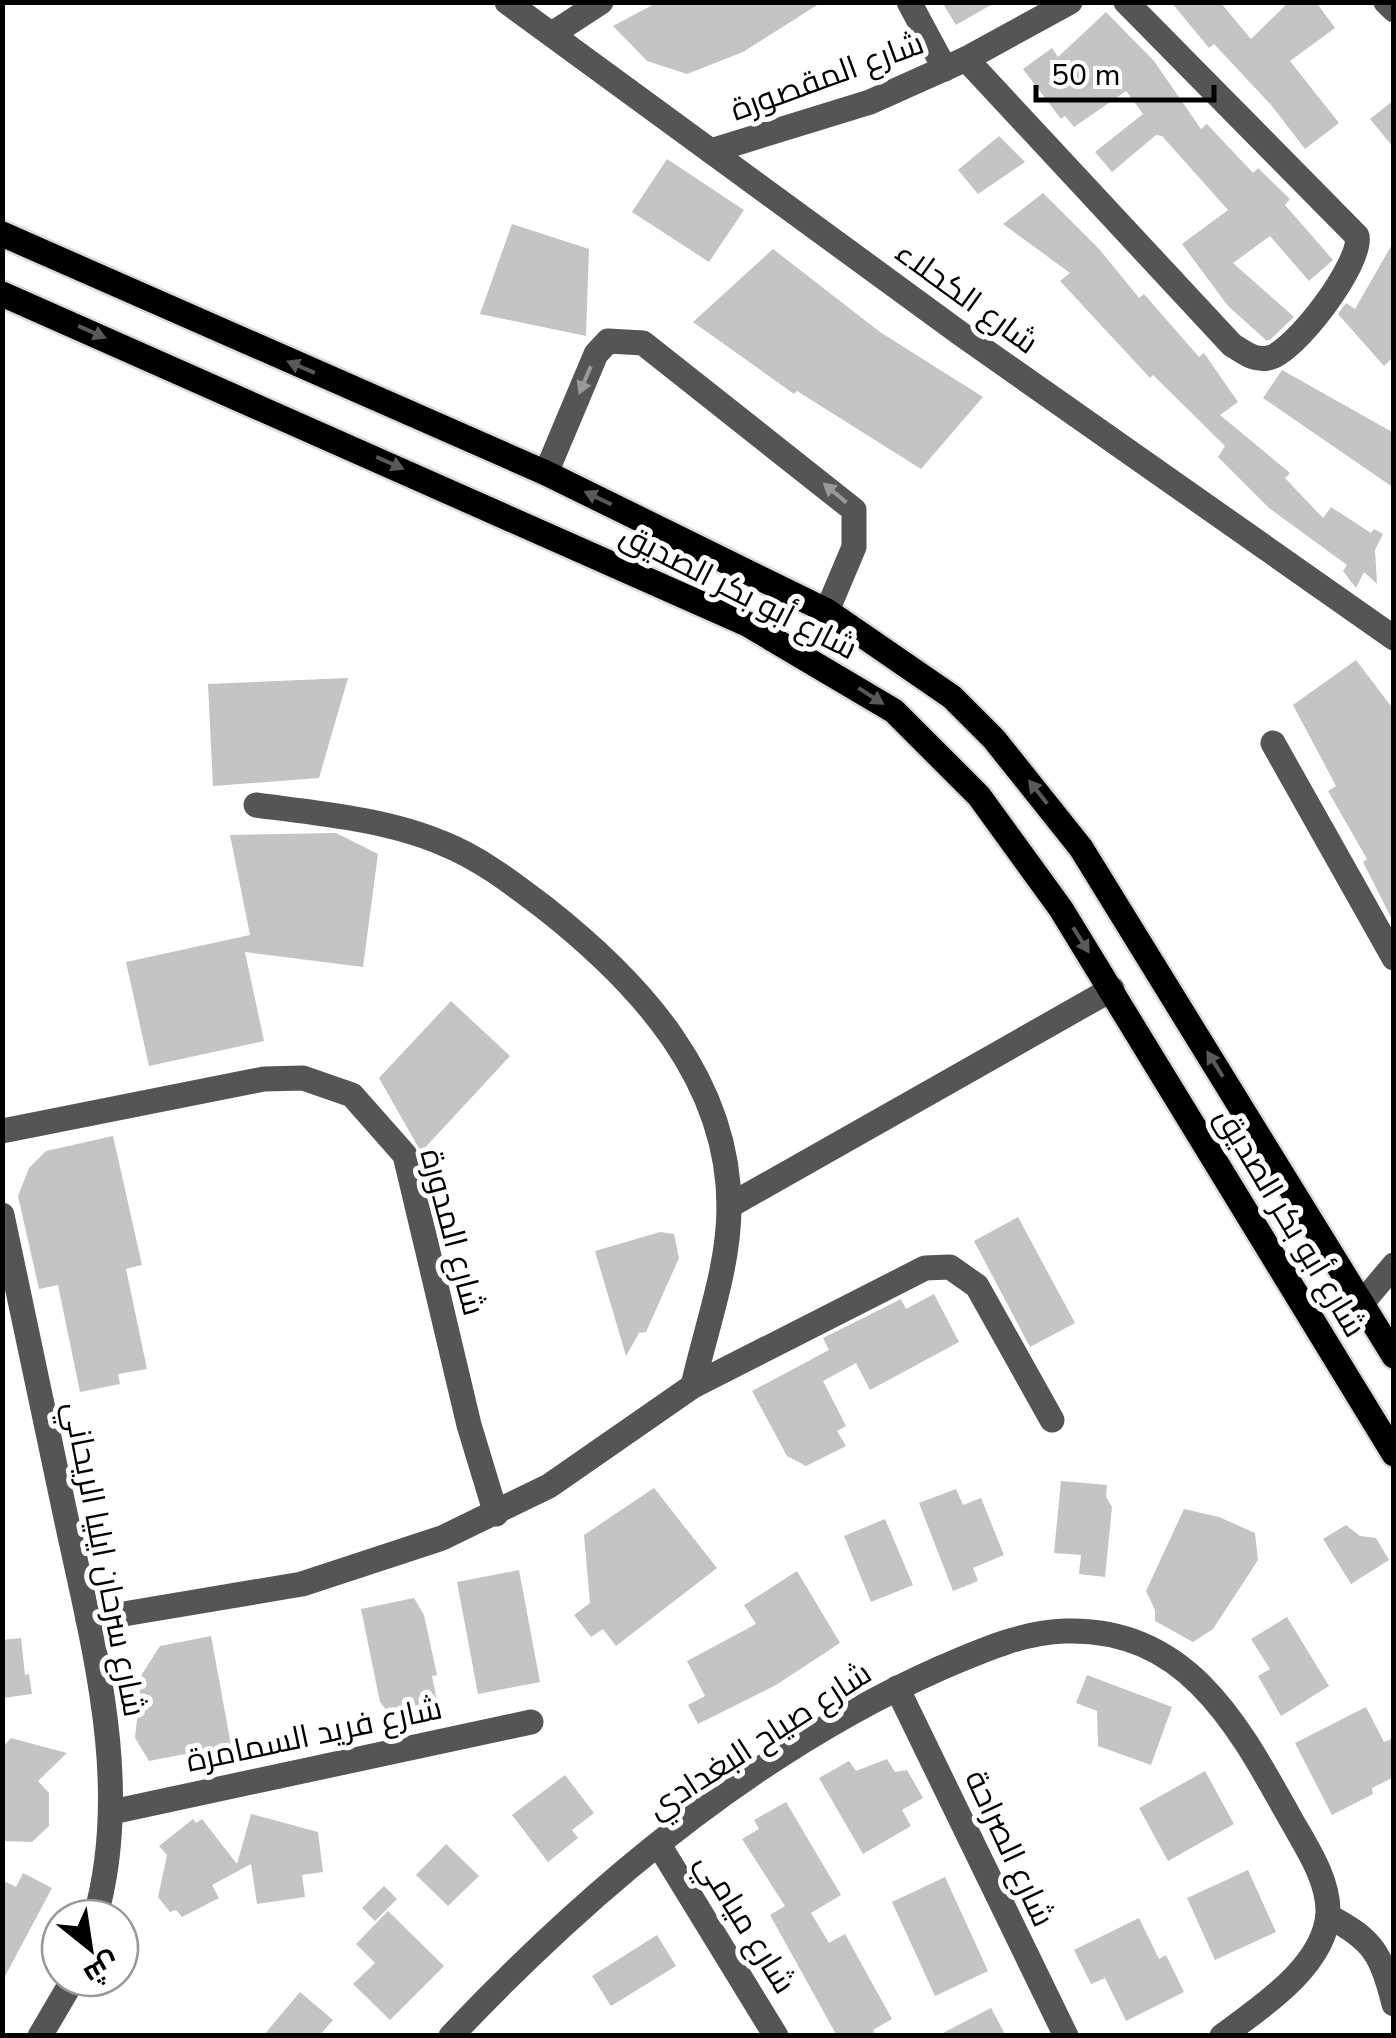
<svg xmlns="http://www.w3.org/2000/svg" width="1396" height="2038" viewBox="0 0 1396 2038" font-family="'Nunito Sans',Cairo,sans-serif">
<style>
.building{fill:#c4c4c4}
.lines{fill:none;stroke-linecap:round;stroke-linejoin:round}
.major-casing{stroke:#dbdbdb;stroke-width:30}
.minor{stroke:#555;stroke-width:25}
.major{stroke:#000;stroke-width:25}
.oneway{fill:#595959}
.oneway2{fill:#999}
.labels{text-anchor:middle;stroke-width:10;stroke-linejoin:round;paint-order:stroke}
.street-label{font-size:32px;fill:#000;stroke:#fff}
</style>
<rect width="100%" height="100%" fill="#fff"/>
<g class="building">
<path d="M658 2H822L743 52 687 74 647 61 613 26Z"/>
<path d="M942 2H996L956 25Z"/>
<path d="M1171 2H1220L1251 39 1289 2H1316L1335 28 1290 61 1339 123 1305 149 1272 106 1214 44 1209 48Z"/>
<path d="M1106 12 1154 61 1201 129 1207 124 1253 173 1258 168 1290 199 1285 205 1333 260 1309 281 1270 236 1233 263 1294 317 1271 339 1267 341 1228 306 1182 244 1228 210 1162 136 1156 135 1112 172 1095 152 1143 114 1126 91 1074 127 1065 116 1061 119 1023 69 1052 48 1058 57Z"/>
<path d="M1394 100V148L1370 119Z"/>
<path d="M999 136 1025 162 978 194 958 170Z"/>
<path d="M667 159 744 210 709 262 632 212Z"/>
<path d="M1043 193 1100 250 1139 298 1144 294 1199 357 1204 353 1238 402 1220 415 1290 473 1285 478 1323 518 1331 507 1371 533 1374 529 1383 534 1375 550 1377 584 1364 572 1356 588 1343 571 1347 565 1269 508 1218 457 1225 446 1153 375 1150 378 1060 281 1070 273 1003 224Z"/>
<path d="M512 224 589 249 586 336 480 314Z"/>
<path d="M1394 241V356L1384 366 1338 314 1346 303 1355 309Z"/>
<path d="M773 249 880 332 983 397 921 469 797 391 794 394 693 322Z"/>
<path d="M1282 370 1394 433V488L1263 398Z"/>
<path d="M1356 660 1394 710V923L1363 862 1367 859 1328 791 1336 786 1293 705Z"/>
<path d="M348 678 319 778 213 786 208 684Z"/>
<path d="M336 833 378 854 363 967 245 952 264 1041 149 1066 126 962 250 935 230 835Z"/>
<path d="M451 1001 510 1056 421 1152 379 1078Z"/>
<path d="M113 1136 142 1265 126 1269 147 1369 118 1374 120 1384 80 1392 58 1285 39 1289 18 1196 29 1168 46 1151Z"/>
<path d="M1018 1217 1075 1323 1030 1347 974 1241Z"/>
<path d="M660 1232 674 1234 679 1258 646 1332 639 1333 626 1356 595 1251Z"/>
<path d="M934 1294 959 1342 870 1390 856 1363 823 1381 846 1426 837 1431 846 1446 806 1466 787 1456 752 1391 829 1350 823 1338 901 1299 906 1309Z"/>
<path d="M1061 1481 1107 1485 1106 1497 1112 1507 1105 1577 1079 1574 1081 1555 1054 1553Z"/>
<path d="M654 1488 717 1568 616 1646 603 1629 591 1637 574 1615 590 1603 584 1535Z"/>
<path d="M956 1489 963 1505 981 1498 1004 1555 973 1568 978 1581 953 1591 919 1503Z"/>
<path d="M1184 1509 1219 1517 1255 1533 1258 1560 1213 1629 1193 1642 1155 1621V1610L1146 1591Z"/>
<path d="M885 1519 913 1585 871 1602 844 1536Z"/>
<path d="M1346 1525 1360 1536 1376 1538 1389 1560 1351 1584 1323 1539Z"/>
<path d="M519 1570 540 1682 478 1694 457 1582Z"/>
<path d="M797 1571 840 1643 776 1685 698 1724 688 1705 705 1696 687 1661 756 1624 744 1605Z"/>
<path d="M414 1598 424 1615 437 1675 432 1676 437 1701 388 1712 380 1702 361 1609Z"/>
<path d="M1287 1617 1329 1686 1281 1716 1258 1676 1270 1669 1251 1639Z"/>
<path d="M211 1636 231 1745 149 1761 135 1738 142 1674 160 1646Z"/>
<path d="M21 1638 25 1675 29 1674 32 1694 2 1698V1640Z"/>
<path d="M1087 1675 1172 1707 1151 1765 1098 1746 1097 1711 1076 1703Z"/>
<path d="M1366 1707 1384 1742 1394 1738V1777L1372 1788 1373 1794 1332 1815 1295 1743Z"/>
<path d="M11 1738 67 1753 38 1781 49 1793V1826L32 1842 2 1841V1748Z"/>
<path d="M887 1759 895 1772 907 1770 923 1798 902 1810 911 1826 863 1854 819 1778 849 1761 856 1771Z"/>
<path d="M1205 1771 1234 1824 1168 1861 1139 1808Z"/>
<path d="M565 1775 594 1813 572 1830 578 1838 548 1862 512 1815Z"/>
<path d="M786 1802 841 1895 811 1913 829 1943 845 1934 892 2019 873 2030 876 2036H837L770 1915 785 1906 742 1839 759 1829 754 1820Z"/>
<path d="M251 1814 318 1832 323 1872 302 1875 305 1897 257 1904 251 1864 212 1885 219 1898 182 1917 176 1910 170 1912 158 1897 167 1855 159 1846 193 1819 196 1823 202 1819 237 1864Z"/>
<path d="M446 1844 479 1876 448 1906 416 1875Z"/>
<path d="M1248 1870 1276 1932 1215 1960 1187 1898Z"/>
<path d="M23 1873 52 1888 2 1982V1880L16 1887Z"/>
<path d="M945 1877 988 1971 935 1996 892 1902Z"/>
<path d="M384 1886 397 1899 375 1921 362 1908Z"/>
<path d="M388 1911 444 1966 390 2020 353 1984 375 1963 356 1944Z"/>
<path d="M1139 1918 1159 1959 1166 1955 1184 1992 1126 2021 1105 1978 1091 1984 1074 1950Z"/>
<path d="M657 1935 676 1966 611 2006 592 1976Z"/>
<path d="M300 1992 333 2020 319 2036H263Z"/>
<path d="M991 2008 1006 2036H937Z"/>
</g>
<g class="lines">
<g class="major-casing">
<g id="major">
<path d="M2 234 546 473 827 611 952 697 994 739 1081 848 1394 1356"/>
<path d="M2 294 747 624 894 711 979 796 1061 909 1394 1454"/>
</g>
</g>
<g class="minor">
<path d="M507 2 961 334 1394 638"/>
<path d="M909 2 945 69"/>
<path d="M1386 2 1394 10"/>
<path d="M552 34 601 2"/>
<path d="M966 59 1232 345C1244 352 1254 361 1268 358 1294 354 1363 262 1357 236L1126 2"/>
<path d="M711 151 870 102 966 59 1070 2"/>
<path d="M546 473 596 354 608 341 643 343 854 510V547L827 611"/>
<path d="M1273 743 1394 958"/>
<path d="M256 805C316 813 386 819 442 843 480 858 512 883 545 908 639 982 729 1079 729 1207 729 1268 706 1327 693 1386"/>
<path d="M2 1131 264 1079 303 1078 352 1095 405 1155 469 1425 496 1514"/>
<path d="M729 1206 1112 989"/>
<path d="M2 1215C23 1314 44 1413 65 1513 93 1645 133 1785 95 1918"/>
<path d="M1362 1303 1394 1265"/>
<path d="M88 1620 302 1584 442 1538 549 1486 693 1386 925 1268 950 1267 977 1286 1052 1420"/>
<path d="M897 1688 1066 2036"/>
<path d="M112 1812 531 1722"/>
<path d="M659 1845 776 2036"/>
<path d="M1328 1916C1374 1940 1381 1954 1394 2004"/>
<path d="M40 2036 74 1978"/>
<path d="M451 2036C591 1888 755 1750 943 1667 981 1651 1023 1632 1065 1631 1187 1627 1238 1725 1289 1816 1305 1845 1329 1879 1328 1913 1325 1966 1260 2008 1222 2036"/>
</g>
<use href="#major" class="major"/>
</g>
<defs><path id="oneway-solid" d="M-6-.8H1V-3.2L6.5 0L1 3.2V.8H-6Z" transform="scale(2.5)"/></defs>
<g class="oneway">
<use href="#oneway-solid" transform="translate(92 332) rotate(24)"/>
<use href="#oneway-solid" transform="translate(301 367) rotate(-157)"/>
<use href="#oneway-solid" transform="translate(390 463) rotate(24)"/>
<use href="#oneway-solid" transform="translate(598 498) rotate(-154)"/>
<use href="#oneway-solid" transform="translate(871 696) rotate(33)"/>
<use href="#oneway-solid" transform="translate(1038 792) rotate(-128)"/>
<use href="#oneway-solid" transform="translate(1081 940) rotate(58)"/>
<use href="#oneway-solid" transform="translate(1215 1064) rotate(-122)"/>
</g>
<g class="oneway2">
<use href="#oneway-solid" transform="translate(585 380) rotate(113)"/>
<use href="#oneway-solid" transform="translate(835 493) rotate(-140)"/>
</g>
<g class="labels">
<g class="street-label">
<text transform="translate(827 76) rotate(-20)" y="11">شارع المقصورة</text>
<text transform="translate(967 297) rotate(36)" y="11">شارع الكحلاء</text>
<text transform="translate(739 591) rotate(27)" y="11">شارع أبو بكر الصديق</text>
<text transform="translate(1291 1222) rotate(59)" y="11">شارع أبو بكر الصديق</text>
<text transform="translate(453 1232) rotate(75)" y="11">شارع المدورة</text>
<text transform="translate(105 1559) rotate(79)" y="11">شارع سرحان ايليا الريحاني</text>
<text transform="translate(314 1734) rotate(-12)" y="11">شارع فريد السمامرة</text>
<text transform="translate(759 1740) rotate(-33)" y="11">شارع صياح البغدادي</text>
<text transform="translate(1010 1848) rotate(65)" y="11">شارع الصراحة</text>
<text transform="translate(746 1923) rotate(58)" y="11">شارع ميامي</text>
</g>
</g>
<rect width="1396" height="2038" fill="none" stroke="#000000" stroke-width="10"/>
<g transform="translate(90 1948) rotate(150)"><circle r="48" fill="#ffffff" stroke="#999999" stroke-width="2.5"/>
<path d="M0-8L18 38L0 25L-18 38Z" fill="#000000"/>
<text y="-15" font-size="28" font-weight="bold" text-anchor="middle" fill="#000000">ش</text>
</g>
<path d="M1036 85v15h178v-15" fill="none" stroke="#000000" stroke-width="5"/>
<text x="1051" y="85" font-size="30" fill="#000000" stroke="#ffffff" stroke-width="8" paint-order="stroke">50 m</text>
</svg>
